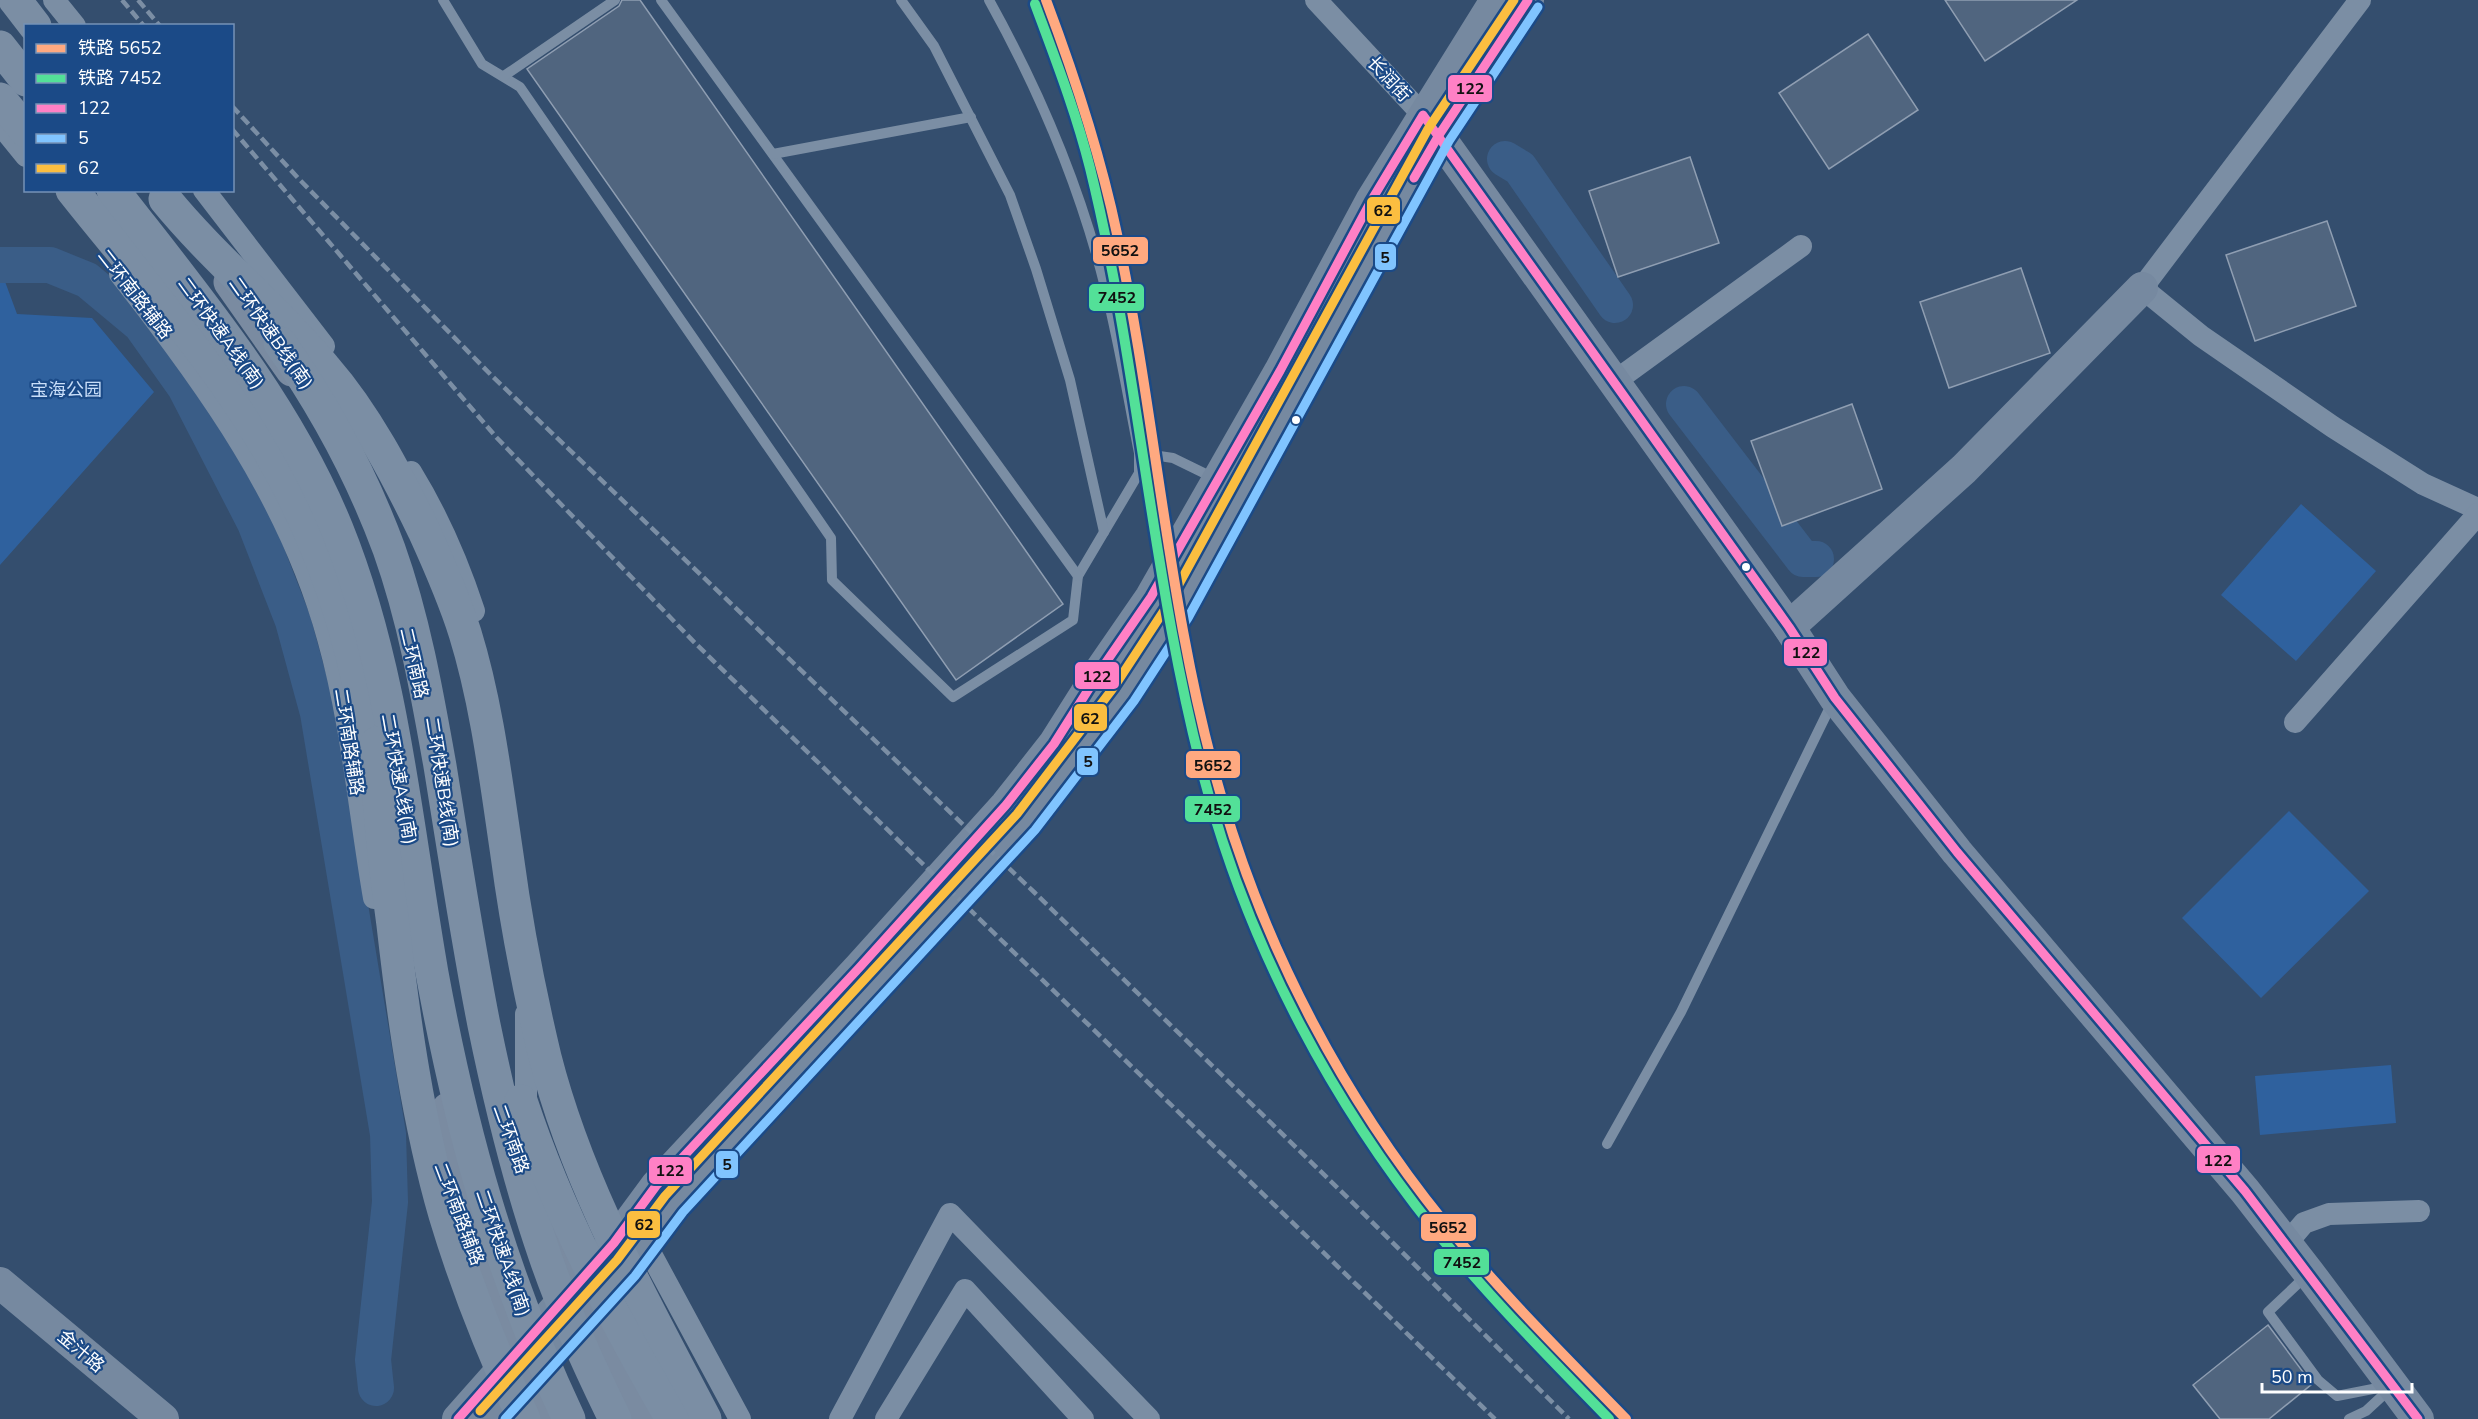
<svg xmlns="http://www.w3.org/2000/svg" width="2478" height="1419" viewBox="0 0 2478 1419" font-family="'Nunito Sans','Noto Sans SC',sans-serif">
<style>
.green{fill:#2f619e}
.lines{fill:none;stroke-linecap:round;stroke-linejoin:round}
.river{stroke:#3a5d87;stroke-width:36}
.building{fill:#50657f;stroke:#8f9eb2;stroke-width:1.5}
.lane{stroke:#7b8ea4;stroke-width:10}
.street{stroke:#7b8ea4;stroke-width:22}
.secondary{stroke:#7689a0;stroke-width:32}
.primary{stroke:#7a8ba1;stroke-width:33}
.highway{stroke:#7b8ea4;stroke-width:33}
.rail{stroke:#7b8ea4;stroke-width:4.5;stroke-dasharray:10 4.5;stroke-linecap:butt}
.bus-1-casing{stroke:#1b4a87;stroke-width:14}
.bus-2-casing{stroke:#1b4a87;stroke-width:14}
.bus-3-casing{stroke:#1b4a87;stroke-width:14}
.bus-1{stroke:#ff80c5;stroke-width:9}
.bus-2{stroke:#80c4ff;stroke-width:9}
.bus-3{stroke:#fbbe40;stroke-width:9}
.rail-1-casing{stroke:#1b4a87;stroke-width:15}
.rail-2-casing{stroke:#1b4a87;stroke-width:15}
.rail-1{stroke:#ffa980;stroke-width:10}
.rail-2{stroke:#53e098;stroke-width:10}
.bus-dot{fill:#fff;stroke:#1b4a87;stroke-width:2}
.labels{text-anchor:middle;stroke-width:4.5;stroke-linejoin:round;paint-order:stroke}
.street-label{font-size:18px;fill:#fff;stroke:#1b4a87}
.park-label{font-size:18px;fill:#c9def9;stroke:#1b4a87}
.line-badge{stroke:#1b4a87;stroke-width:2}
.pale-badge-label{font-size:16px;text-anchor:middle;font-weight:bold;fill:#111}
</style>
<rect width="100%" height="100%" fill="#344e6e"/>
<g class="green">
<path d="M0 268 17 314 92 318 154 392 0 565Z"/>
<path d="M2301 504 2376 571 2296 661 2221 595Z"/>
<path d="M2289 811 2369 891 2261 998 2182 918Z"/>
<path d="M2391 1065 2396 1123 2260 1135 2255 1076Z"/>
</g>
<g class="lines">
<g class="river">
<path d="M1505 159 1520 168 1615 305"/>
<path d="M0 265H50L87 280 141 325 185 387 255 523 293 621 318 713 388 1134 390 1202 373 1360 376 1388"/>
<path d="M1684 404 1803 559H1816"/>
</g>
</g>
<g class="building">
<path d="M622 0H640L1063 604 956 680 527 69 619 6Z"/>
<path d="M1945 0H2077L1985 61Z"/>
<path d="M1868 34 1918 110 1829 169 1779 93Z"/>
<path d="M1690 157 1719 243 1618 277 1589 191Z"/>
<path d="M2327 221 2356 306 2255 341 2226 255Z"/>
<path d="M2021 268 2050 353 1949 388 1920 302Z"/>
<path d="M1852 404 1882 489 1782 526 1751 441Z"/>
<path d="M2268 1325 2312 1384 2269 1419H2220L2193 1385Z"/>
</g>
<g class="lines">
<g class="lane">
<path d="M443 0 482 64 520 87 831 538 832 580 953 697 1073 620 1078 576 1139 473V453C1128 398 1119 342 1105 287 1080 186 1039 90 989 0"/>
<path d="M661 0 1078 576"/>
<path d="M901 0 934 46 1010 195 1036 269 1070 380 1104 532"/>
<path d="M504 76 615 0"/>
<path d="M773 154 971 117"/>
<path d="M1139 453 1173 458 1214 478"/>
<path d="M1607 1144 1681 1012 1833 701"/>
<path d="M2307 1275 2268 1312 2318 1380 2337 1396 2388 1386"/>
<path d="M2349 1419 2366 1411 2392 1387"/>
</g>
<g class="street">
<path d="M54 0 75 26"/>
<path d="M1316 0 1423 115"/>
<path d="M2360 0 2142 288 2201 336 2333 427 2423 484 2478 509"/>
<path d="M0 124 26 156"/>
<path d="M204 190 324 346"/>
<path d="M120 274C208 386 290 500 328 638 352 723 359 811 374 898"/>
<path d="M1614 382 1801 246"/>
<path d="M411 472C438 516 458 562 474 611"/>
<path d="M2295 722 2478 514"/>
<path d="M526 1116V1014"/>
<path d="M645 1243 740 1419"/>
<path d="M2287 1243 2304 1223 2329 1214 2419 1211"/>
<path d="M840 1419 950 1214 1149 1419"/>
<path d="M886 1419 965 1290 1083 1419"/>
</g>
<g class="secondary">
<path d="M1428 121 1789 627 1835 698 1957 852 2245 1191 2309 1273 2418 1419"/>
<path d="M1789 627 1964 469 2142 288"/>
<path d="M0 1283 163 1419"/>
<path d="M458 1419 614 1243 656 1186 859 968 1006 805 1054 744 1102 668 1151 597 1280 371 1371 201 1496 0"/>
<path d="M489 1419 537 1364 626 1268 674 1204 878 985 1026 822 1124 694 1177 612 1439 135 1528 0"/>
</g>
<g class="primary">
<path d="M230 282 292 370"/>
<path d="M448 1109C466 1218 499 1320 547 1419"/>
<path d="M545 1223 640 1419"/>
</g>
<g class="highway">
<path d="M15 0 35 26"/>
<path d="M0 47 26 80"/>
<path d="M0 99 26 131"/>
<path d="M72 190C132 266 198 338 250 420 318 525 357 642 373 766"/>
<path d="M113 190C196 297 286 403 337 529 394 670 406 825 432 973 461 1131 500 1273 569 1419"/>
<path d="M165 199C214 259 275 308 325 368 366 415 397 475 424 531 439 564 454 598 465 633 487 704 496 781 507 855 516 923 529 990 545 1057 578 1186 644 1302 705 1419"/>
<path d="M280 343C325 407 362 476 389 549 414 619 427 693 440 766 454 852 467 939 484 1025 500 1103 519 1181 545 1256 564 1312 589 1366 615 1419"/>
<path d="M377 743C377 804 385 864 393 925 404 1022 418 1121 445 1215 466 1285 493 1353 524 1419"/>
<path d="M521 1101C558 1213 613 1317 672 1419"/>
</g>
<g class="rail">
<path d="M122 0 144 26"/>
<path d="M138 0 160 26"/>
<path d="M232 106 298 178 493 377 1035 893 1349 1199 1569 1419"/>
<path d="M232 129 497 438 695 643 1495 1419"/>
</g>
<g class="bus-1-casing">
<g id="bus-1">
<path d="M1414 178 1439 135 1528 0"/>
<path d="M458 1419 614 1243 656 1186 859 968 1006 805 1054 744 1102 668 1151 597 1280 371 1371 201 1423 115 1789 627 1835 698 1957 852 2245 1191 2418 1419"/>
</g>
</g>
<g class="bus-2-casing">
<path id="bus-2" d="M505 1419 635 1276 683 1212 1035 830 1134 701 1188 618 1449 141 1538 7"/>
</g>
<g class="bus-3-casing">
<path id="bus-3" d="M480 1411 617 1260 665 1196 1017 814 1114 687 1167 606 1428 129 1514 0"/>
</g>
<use href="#bus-1" class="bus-1"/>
<use href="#bus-2" class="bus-2"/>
<use href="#bus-3" class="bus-3"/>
<g class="rail-1-casing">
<path id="rail-1" d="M1046 0C1075 77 1100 153 1117 234 1157 421 1168 615 1222 799 1267 953 1344 1098 1444 1222 1500 1292 1564 1355 1626 1419"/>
</g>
<g class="rail-2-casing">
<path id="rail-2" d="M1035 4C1055 58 1076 112 1090 168 1141 376 1152 593 1210 800 1254 955 1333 1103 1434 1229 1488 1296 1549 1357 1609 1419"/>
</g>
<use href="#rail-1" class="rail-1"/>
<use href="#rail-2" class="rail-2"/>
</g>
<g class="bus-dot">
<circle cx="1296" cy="420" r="5"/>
<circle cx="1746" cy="567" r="5"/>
</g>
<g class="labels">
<g class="street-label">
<text transform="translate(1389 79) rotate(47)" y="6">长润街</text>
<text transform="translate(135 294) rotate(52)" y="6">二环南路辅路</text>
<text transform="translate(221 333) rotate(54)" y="6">二环快速A线(南)</text>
<text transform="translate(271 333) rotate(55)" y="6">二环快速B线(南)</text>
<text transform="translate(414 663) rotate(77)" y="6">二环南路</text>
<text transform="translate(349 742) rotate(81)" y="6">二环南路辅路</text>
<text transform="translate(399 779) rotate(80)" y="6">二环快速A线(南)</text>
<text transform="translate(442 782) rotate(81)" y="6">二环快速B线(南)</text>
<text transform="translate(511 1139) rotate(70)" y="6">二环南路</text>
<text transform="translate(459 1214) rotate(69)" y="6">二环南路辅路</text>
<text transform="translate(503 1253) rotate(71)" y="6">二环快速A线(南)</text>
<text transform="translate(81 1351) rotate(40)" y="6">金汁路</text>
</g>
<g class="park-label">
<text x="66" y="396">宝海公园</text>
</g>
</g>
<g class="line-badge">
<rect x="1447" y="74" width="46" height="29" rx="6" fill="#ff80c5"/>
<rect x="1366" y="196" width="35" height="29" rx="6" fill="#fbbe40"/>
<rect x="1092" y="236" width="57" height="29" rx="6" fill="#ffa980"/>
<rect x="1374" y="243" width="23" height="28" rx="6" fill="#80c4ff"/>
<rect x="1088" y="283" width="57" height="29" rx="6" fill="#53e098"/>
<rect x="1783" y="638" width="45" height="29" rx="6" fill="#ff80c5"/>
<rect x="1074" y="661" width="46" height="29" rx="6" fill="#ff80c5"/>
<rect x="1073" y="703" width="35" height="29" rx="6" fill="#fbbe40"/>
<rect x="1076" y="747" width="23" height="29" rx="6" fill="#80c4ff"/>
<rect x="1185" y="750" width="56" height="29" rx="6" fill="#ffa980"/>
<rect x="1184" y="795" width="57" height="28" rx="6" fill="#53e098"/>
<rect x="2196" y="1145" width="45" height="29" rx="6" fill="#ff80c5"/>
<rect x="715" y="1150" width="24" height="29" rx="6" fill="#80c4ff"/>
<rect x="648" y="1156" width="45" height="29" rx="6" fill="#ff80c5"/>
<rect x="626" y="1210" width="35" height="29" rx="6" fill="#fbbe40"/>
<rect x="1420" y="1213" width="57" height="29" rx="6" fill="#ffa980"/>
<rect x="1433" y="1248" width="57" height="28" rx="6" fill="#53e098"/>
</g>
<g class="pale-badge-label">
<text x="1470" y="94">122</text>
<text x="1383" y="216">62</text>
<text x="1120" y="256">5652</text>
<text x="1385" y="263">5</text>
<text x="1117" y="303">7452</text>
<text x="1806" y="658">122</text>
<text x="1097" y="682">122</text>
<text x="1090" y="724">62</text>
<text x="1088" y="767">5</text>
<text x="1213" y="771">5652</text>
<text x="1213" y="815">7452</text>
<text x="2218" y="1166">122</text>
<text x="727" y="1170">5</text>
<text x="670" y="1176">122</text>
<text x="644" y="1230">62</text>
<text x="1448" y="1233">5652</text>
<text x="1462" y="1268">7452</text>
</g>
<rect x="24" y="24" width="210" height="168" fill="#1b4a87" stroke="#7692b7" stroke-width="1.5"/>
<rect x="36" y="44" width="30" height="9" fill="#ffa980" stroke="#7692b7" stroke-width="1.5"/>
<text x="78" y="54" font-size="18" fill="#ffffff">铁路 5652</text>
<rect x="36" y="74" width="30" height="9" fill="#53e098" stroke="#7692b7" stroke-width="1.5"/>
<text x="78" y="84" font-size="18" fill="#ffffff">铁路 7452</text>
<rect x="36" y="104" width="30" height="9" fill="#ff80c5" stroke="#7692b7" stroke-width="1.5"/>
<text x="78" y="114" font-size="18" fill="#ffffff">122</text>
<rect x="36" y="134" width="30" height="9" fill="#80c4ff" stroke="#7692b7" stroke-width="1.5"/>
<text x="78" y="144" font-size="18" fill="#ffffff">5</text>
<rect x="36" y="164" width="30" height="9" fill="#fbbe40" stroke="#7692b7" stroke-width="1.5"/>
<text x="78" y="174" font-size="18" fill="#ffffff">62</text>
<path d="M2262 1383v9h150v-9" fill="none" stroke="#ffffff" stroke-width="3"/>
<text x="2271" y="1383" font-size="18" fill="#ffffff" stroke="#1b4a87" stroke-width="4.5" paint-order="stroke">50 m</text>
</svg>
